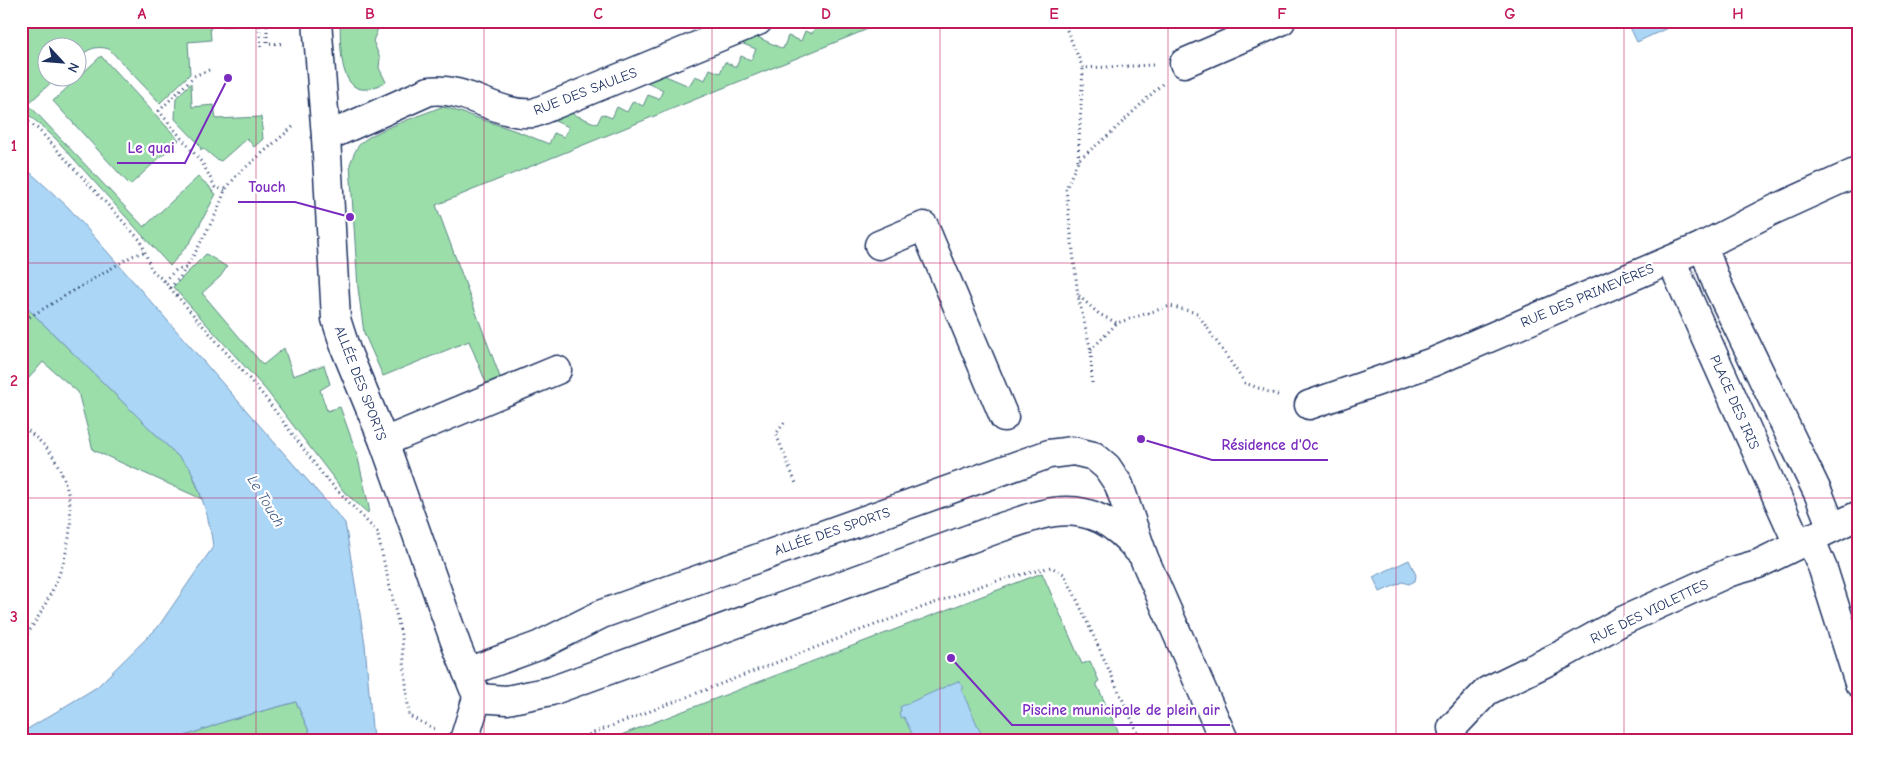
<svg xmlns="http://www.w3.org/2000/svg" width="1880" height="761" viewBox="0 0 1880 761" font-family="'Comic Neue',sans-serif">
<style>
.green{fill:#9bdeaa;stroke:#5b8684}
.water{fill:#abd6f6;stroke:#7193b9}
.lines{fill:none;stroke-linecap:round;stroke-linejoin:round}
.minor-casing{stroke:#1b2f5e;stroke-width:31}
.path{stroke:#1b2f5e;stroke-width:3;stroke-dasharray:1 4;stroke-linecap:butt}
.minor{stroke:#fff;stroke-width:28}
.grid{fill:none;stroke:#c2185b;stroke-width:1;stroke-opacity:0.55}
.labels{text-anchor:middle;stroke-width:4.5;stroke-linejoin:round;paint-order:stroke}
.street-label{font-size:14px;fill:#1b2f5e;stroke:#fff}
.water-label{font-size:15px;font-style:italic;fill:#3f5984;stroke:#fff}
.leader{fill:none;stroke:#7b2cbf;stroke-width:2}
.callout-dot{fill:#7b2cbf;stroke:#fff;stroke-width:2}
.callout-label{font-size:15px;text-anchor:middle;font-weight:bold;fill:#7b2cbf;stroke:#fff;stroke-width:4.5;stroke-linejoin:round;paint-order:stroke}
.neatline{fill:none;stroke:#c2185b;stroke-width:2}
.grid-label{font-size:16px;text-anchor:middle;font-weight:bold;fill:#c2185b}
</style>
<rect width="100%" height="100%" fill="#fff"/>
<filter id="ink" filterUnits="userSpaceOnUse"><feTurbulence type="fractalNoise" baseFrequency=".02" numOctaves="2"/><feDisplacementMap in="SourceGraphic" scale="10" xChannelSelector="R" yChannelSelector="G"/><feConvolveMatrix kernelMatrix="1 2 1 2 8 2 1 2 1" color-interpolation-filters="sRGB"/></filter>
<g filter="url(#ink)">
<g class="green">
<path d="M21 21H255V25L210 27 211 40 188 42 190 74 160 103 109 49C96 45 88 49 78 58V48H48V78H56L28 104 144 227 198 177 209 186 212 191 216 194 191 241 170 266 55 138 21 108Z"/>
<path d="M340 21H381L373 41 380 58 379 68 386 82C380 84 374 88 368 89 337 94 341 39 340 21Z"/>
<path d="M831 21 846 23 847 21H866L868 29 436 205 503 385 489 390 469 341 383 376 364 333 358 288 350 164C353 157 355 149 361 143 373 131 422 115 441 107L448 108 519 132 549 144 554 133 564 137 569 127 550 119 568 112 597 124 602 114 612 118 617 107 627 112 633 101 643 106 648 95 659 99 663 90 643 80 661 74 689 86 695 76 705 80 710 69 720 73 725 62 736 67 741 56 751 60 756 49 738 42 753 35 783 49 788 36 801 41 805 31 812 34 817 23 829 27Z"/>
<path d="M101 56 179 140 130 185 53 101Z"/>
<path d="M191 83 192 107 214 105 216 119 261 117 263 139 254 147 247 138 221 161 216 159 203 148 201 150 199 144 175 119 176 98Z"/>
<path d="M206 254 227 267 220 277 202 293 263 365 284 348 293 376 324 365 330 384 320 390 327 411 340 407 357 454 369 507 368 513 345 493 266 390 173 287Z"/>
<path d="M21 302 190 468 202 499 93 450 78 392 43 362 21 387Z"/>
<path d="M1042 573 1082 664 1090 661 1099 681 1096 683 1122 740H608Z"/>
<path d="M296 702 313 740H174L229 720Z"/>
</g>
<g class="water">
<path d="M1638 21H1672L1674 25 1637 42 1629 25Z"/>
<path d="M21 164 68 207 345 523 365 644 373 740H313L296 702 229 720 174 740H21V733L97 687 158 627 213 547C210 519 201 494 190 468L21 302Z"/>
<path d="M1409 560 1416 575 1415 581 1409 584 1403 582 1380 592 1373 577Z"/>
<path d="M958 681 964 688 961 689 984 740H915L904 717 901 718 899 712 901 711 900 707Z"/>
</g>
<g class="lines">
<g class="minor-casing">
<g id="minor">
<path d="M317 21 326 137 336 319 346 350 384 442 457 647 474 689"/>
<path d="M1184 63 1281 21"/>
<path d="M326 137 429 91C467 86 498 117 534 113L758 21"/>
<path d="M879 245 924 226 1004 417"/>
<path d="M1703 246 1717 284 1819 495 1832 528"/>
<path d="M1671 260 1798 544"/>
<path d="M1309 405 1433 362 1703 246 1769 212 1859 171"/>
<path d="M384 442 557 370"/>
<path d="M1810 538 1823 569 1859 683"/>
<path d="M467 672 538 646 602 614 1049 454 1073 451 1094 456 1107 467 1119 485 1144 558 1224 740"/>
<path d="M477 698 507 700 551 691 1002 527C1019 522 1037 514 1054 512 1091 507 1116 524 1138 550"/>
<path d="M1452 728 1487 691 1565 653 1622 621 1730 572 1758 564 1859 515"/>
<path d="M464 740 477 698"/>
</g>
</g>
<g class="path">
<path d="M259 21 261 48"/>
<path d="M267 21V43L283 44"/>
<path d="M659 21 662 28"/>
<path d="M1063 21 1083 68 1154 65"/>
<path d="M209 70 194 76 159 111 203 164 215 187 225 190"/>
<path d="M21 116 38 129 141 241 151 269 164 281 264 396 323 475 377 532 402 639 409 716 435 729"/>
<path d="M1078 160 1083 69"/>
<path d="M164 281 176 270 186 268"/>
<path d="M170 288 181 276 196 251 217 212 225 190 238 174 295 125"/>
<path d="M1079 296 1099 314 1117 323"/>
<path d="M21 322 132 256 144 252"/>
<path d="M1091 350 1117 323 1170 306 1197 313 1245 383 1280 396"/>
<path d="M1092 383 1091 351 1078 296 1066 189 1078 160 1109 135 1163 83"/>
<path d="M784 423 776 434 797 486"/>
<path d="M21 424C33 436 47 445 55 460 91 521 58 591 21 643"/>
<path d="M575 740 861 630 986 584 1051 567 1064 574 1073 591 1141 740"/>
</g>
<use href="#minor" class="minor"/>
</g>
</g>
<path class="grid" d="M256 21V740M484 21V740M712 21V740M940 21V740M1168 21V740M1396 21V740M1624 21V740M21 263H1859M21 498H1859"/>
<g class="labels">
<g class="street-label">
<text transform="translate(585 91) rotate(-21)" y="5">RUE DES SAULES</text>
<text transform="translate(1587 295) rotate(-23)" y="5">RUE DES PRIMEVÈRES</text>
<text transform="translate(361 383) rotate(69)" y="5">ALLÉE DES SPORTS</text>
<text transform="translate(1735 402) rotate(66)" y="5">PLACE DES IRIS</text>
<text transform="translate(832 531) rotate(-19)" y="5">ALLÉE DES SPORTS</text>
<text transform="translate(1649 611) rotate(-26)" y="5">RUE DES VIOLETTES</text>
</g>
<g class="water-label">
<text transform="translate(266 501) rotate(59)" y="5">Le Touch</text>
</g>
</g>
<path class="leader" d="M228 78L185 163H117M350 217L295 202H238M1141 439L1212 460H1328M951 658L1012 725H1230"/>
<g class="callout-dot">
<circle cx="228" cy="78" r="5"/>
<circle cx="350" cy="217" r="5"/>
<circle cx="1141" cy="439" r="5"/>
<circle cx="951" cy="658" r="5"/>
</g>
<g class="callout-label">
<text x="151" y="153">Le quai</text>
<text x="267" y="192">Touch</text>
<text x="1270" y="450">Résidence d'Oc</text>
<text x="1121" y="715">Piscine municipale de plein air</text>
</g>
<rect width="1880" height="761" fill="none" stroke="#fff" stroke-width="55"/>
<g transform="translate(62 62) rotate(116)"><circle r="24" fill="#ffffff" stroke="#a4acbf"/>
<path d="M0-4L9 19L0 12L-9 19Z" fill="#1b2f5e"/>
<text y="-8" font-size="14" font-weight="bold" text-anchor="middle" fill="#1b2f5e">N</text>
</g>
<rect x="28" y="28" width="1824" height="706" class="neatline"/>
<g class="grid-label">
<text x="142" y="19">A</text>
<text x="370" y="19">B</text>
<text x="598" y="19">C</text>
<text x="826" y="19">D</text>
<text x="1054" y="19">E</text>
<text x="1282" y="19">F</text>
<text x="1510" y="19">G</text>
<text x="1738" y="19">H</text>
<text x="14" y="151">1</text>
<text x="14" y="386">2</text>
<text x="14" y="622">3</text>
</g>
</svg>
